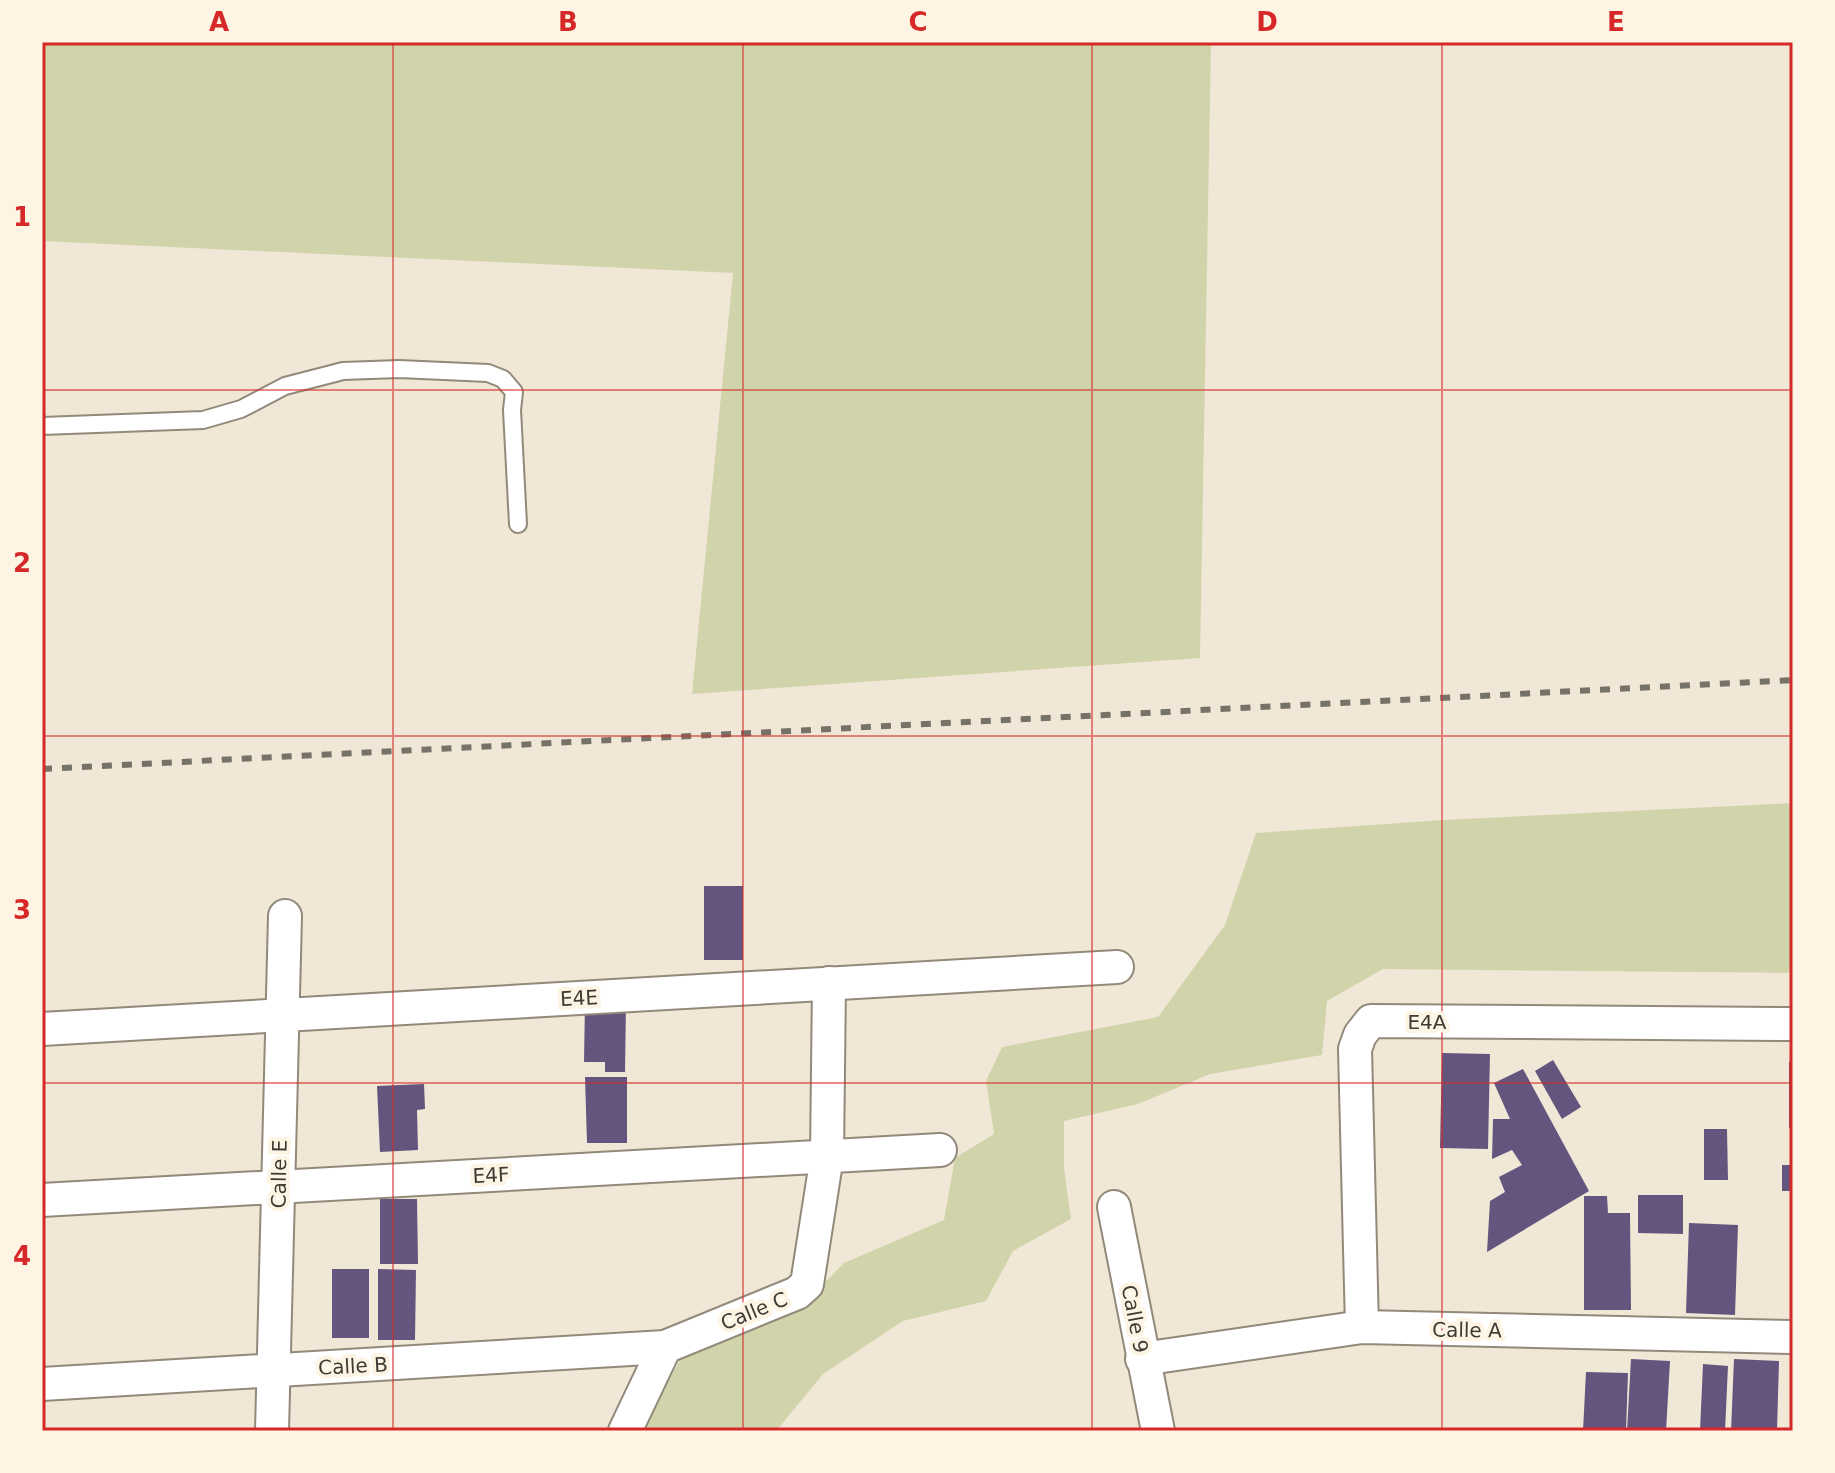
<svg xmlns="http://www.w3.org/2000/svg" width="1835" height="1473" viewBox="0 0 1835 1473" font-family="'DejaVu Sans',sans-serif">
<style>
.green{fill:#d1d4ab}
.building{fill:#64557e}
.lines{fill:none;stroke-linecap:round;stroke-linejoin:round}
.service-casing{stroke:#92897a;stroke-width:20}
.minor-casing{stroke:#92897a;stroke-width:36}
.service{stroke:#fff;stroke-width:16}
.minor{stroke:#fff;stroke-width:32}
.rail{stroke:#777268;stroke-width:6;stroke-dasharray:10 10;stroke-linecap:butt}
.grid{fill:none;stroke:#d62828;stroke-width:2;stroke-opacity:0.55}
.labels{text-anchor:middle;stroke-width:8;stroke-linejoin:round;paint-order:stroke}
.street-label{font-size:20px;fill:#3e3a34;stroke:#fdf4e3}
.neatline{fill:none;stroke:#d62828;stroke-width:3}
.grid-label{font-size:26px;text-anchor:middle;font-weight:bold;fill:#d62828}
</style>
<rect width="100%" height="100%" fill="#f0e7d6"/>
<g class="green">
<path d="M42 42H1211L1200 658 692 694 733 273 42 241Z"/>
<path d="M1793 803V973L1383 969 1327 1001 1322 1055 1210 1074 1138 1104 1064 1121V1168L1071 1219 1013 1251 986 1301 903 1321 823 1374 776 1431H642L683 1354 801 1307 844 1263 944 1220 955 1158 994 1134 986 1081 1002 1047 1158 1017 1225 925 1256 833 1444 820Z"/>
</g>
<g class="building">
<rect x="704" y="886" width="39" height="74"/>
<path d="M585 1002H626L625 1072H605V1062H584Z"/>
<path d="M1442 1053 1490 1054 1488 1149 1440 1148Z"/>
<path d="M1553 1060 1581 1107 1562 1119 1535 1071Z"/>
<rect x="1789" y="1062" width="4" height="66"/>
<path d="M1523 1069 1589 1191 1487 1252 1490 1201 1505 1192 1499 1177 1522 1165 1512 1150 1492 1159 1493 1119H1510L1494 1083Z"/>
<path d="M585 1077H627V1143H587Z"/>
<path d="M424 1084 425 1109 417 1110 418 1150 380 1152 377 1086Z"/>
<path d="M1704 1129H1727L1728 1180H1704Z"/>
<rect x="1782" y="1165" width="11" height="26"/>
<path d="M1638 1195H1683V1234L1638 1233Z"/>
<path d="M1584 1196H1607L1608 1213H1630L1631 1310H1584Z"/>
<path d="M380 1199H417L418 1264H380Z"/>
<path d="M1689 1223 1738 1225 1735 1315 1686 1313Z"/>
<rect x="332" y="1269" width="37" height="69"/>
<path d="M378 1269 416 1270 415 1340H378Z"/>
<path d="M1631 1359 1670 1361 1666 1431H1627Z"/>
<path d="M1734 1359 1779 1361 1777 1431H1731Z"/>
<path d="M1703 1364 1728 1366 1725 1431H1700Z"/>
<path d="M1586 1372 1628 1373 1626 1431H1583Z"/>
</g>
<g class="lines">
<g class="service-casing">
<path id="service" d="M42 426 203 420 241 409 285 386 343 371 399 369 488 373 503 379 514 392 512 410 518 524"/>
</g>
<g class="minor-casing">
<g id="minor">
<path d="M42 1029 1117 967"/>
<path d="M42 1200 940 1150"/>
<path d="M1114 1207 1158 1431"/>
<path d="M1362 1327 1355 1049 1360 1035 1371 1021 1793 1024"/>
<path d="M1142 1359 1362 1327 1793 1337"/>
<path d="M42 1384 665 1347"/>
<path d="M272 1431 285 916"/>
<path d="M625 1431 665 1347 797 1293 807 1284 827 1156 829 983"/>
</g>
</g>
<use href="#service" class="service"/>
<use href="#minor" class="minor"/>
<path class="rail" d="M42 769 1793 680"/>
</g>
<path class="grid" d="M393 42V1431M743 42V1431M1092 42V1431M1442 42V1431M42 390H1793M42 736H1793M42 1083H1793"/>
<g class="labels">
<g class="street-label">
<text transform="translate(579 998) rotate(-3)" y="7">E4E</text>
<text x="1427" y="1029">E4A</text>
<text transform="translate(279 1174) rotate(-89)" y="7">Calle E</text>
<text transform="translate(491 1175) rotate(-3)" y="7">E4F</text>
<text transform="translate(754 1311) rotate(-22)" y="7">Calle C</text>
<text transform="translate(1135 1319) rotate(79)" y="7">Calle 9</text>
<text transform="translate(1467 1330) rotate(1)" y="7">Calle A</text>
<text transform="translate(353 1366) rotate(-3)" y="7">Calle B</text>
</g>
</g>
<rect width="1835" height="1473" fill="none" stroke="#fdf4e3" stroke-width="88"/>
<rect x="44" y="44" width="1747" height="1385" class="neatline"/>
<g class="grid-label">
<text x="219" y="31">A</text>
<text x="568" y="31">B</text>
<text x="918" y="31">C</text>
<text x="1267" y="31">D</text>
<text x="1616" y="31">E</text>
<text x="22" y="226">1</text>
<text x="22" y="572">2</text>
<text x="22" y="919">3</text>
<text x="22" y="1265">4</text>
</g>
</svg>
